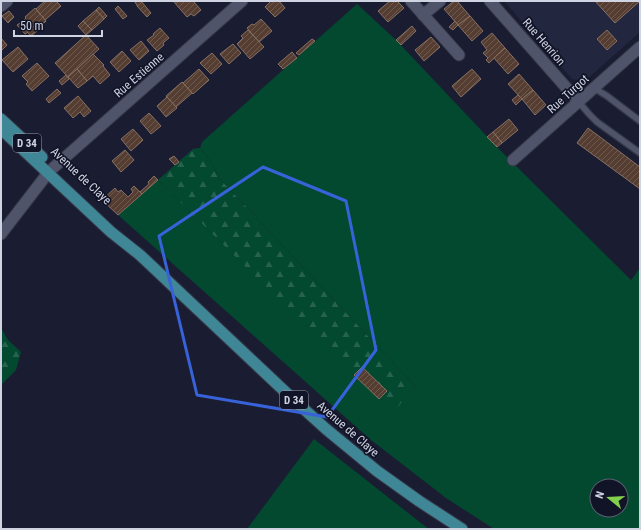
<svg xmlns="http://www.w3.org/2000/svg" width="641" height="530" viewBox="0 0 641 530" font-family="'Roboto Condensed',sans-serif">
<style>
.built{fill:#22263f}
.grass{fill:#024930;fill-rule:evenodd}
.forest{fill:url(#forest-firs)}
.building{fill:url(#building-hatch);stroke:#887061}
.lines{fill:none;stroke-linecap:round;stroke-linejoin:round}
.service-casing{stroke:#363848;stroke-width:8}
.minor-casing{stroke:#363848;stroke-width:13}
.primary-casing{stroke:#363848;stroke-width:13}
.service{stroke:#4f546a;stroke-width:5.5}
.minor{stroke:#4f546a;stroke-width:11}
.primary{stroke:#3f8696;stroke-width:11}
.marked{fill:none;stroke:#3862d9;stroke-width:3;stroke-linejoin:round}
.labels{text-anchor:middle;stroke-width:3.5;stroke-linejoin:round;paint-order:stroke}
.shield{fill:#111427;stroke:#979aa9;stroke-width:1}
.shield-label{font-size:11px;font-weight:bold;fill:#d0d3e1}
.street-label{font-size:12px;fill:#d0d3e1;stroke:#111427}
</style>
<defs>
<pattern id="forest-firs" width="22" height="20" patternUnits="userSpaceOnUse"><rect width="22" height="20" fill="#024930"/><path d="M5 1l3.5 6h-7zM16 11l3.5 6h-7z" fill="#26624e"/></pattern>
<pattern id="building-hatch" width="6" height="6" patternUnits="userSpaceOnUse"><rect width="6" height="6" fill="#553e31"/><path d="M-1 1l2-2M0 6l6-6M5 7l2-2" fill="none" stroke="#6c594f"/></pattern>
</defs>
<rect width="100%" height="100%" fill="#1a1d31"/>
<path class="built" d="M504 1H640V32L585 81 572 79Z"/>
<g class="grass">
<path d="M357 4 396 40 497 147 631 280 640 268V529H494L446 498 371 440 118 215 158 180 393 412 415 386 218 177C214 165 208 157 200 148L202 142ZM597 486H621V510H597Z"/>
<path d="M314 439 421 523 429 529H247Z"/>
</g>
<g class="forest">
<path d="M200 148C208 157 214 165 218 177L415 386 393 413 158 180 193 149Z"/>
<path d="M1 328 8 340 21 352 16 370 1 385Z"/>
</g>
<g class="building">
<path d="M45 1H56L61 6 45 20 36 9Z"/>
<path d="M134 1H141L151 13 147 17 137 6V5Z"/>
<path d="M175 1H193L201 10 194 16 191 14 187 17 174 2Z"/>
<path d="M271 1H279L285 8 275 17 265 7Z"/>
<path d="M390 1H397L404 8 388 22 378 11Z"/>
<path d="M454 1H457L470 16 458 25 444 9Z"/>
<path d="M595 1H640L615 23Z"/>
<path d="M118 6 127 16 123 19 115 9Z"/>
<path d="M99 7 107 16 104 19 96 10Z"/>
<path d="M35 8 46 21 41 26 42 27 31 36 20 24 26 18 25 17Z"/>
<path d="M96 10 104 19 92 30 83 21Z"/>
<path d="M9 11 14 17 8 23 2 16Z"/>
<path d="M470 16 483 31 472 41 458 25Z"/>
<path d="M261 19 272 31 259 42 247 28 252 24 254 25Z"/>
<path d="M83 21 92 30 86 35 78 26Z"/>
<path d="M455 21 458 25 453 30 449 27Z"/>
<path d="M20 23 28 32 25 34 17 25Z"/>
<path d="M412 26 416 31 401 45 396 40Z"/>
<path d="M160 28 169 38 163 43 164 45 157 51 147 40 154 35 153 34Z"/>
<path d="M248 30 264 47 250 59 237 44 243 38 241 36Z"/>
<path d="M607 30 617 41 607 50 597 39Z"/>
<path d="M492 33 505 48 489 63 486 60 488 58 483 53 487 50 481 42Z"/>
<path d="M86 35 99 49 68 77 55 63Z"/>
<path d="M431 37 440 47 424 61 415 50Z"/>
<path d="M1 38 7 45 1 51Z"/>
<path d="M312 39 315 41 299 55 296 53Z"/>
<path d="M141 41 149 51 139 60 130 50Z"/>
<path d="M233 44 241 53 229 64 220 54Z"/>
<path d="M18 47 28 59 13 72 2 60Z"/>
<path d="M505 48 519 64 508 74 494 58Z"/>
<path d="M122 51 131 61 119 72 110 62Z"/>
<path d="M292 52 297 58 283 69 278 64Z"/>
<path d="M212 53 222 64 211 74 200 63Z"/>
<path d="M93 54 104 65 103 66 110 75 100 84 93 76 87 81 77 69Z"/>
<path d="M37 63 49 76 32 91 26 84 28 82 22 76Z"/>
<path d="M77 69 87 81 78 88 68 77Z"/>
<path d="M199 69 209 80 193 94 183 83Z"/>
<path d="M472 69 481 79 461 97 452 86Z"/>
<path d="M519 74 533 90 522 99 508 84Z"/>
<path d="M66 75 69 79 62 85 59 81Z"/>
<path d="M182 82 192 93 176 107 166 96Z"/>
<path d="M57 89 61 93 49 103 46 99Z"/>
<path d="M533 90 546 105 535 115 522 99Z"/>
<path d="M518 95 522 99 516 105 512 100Z"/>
<path d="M78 96 91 111 84 117 80 112 73 118 64 108Z"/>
<path d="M167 97 177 108 166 117 157 106Z"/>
<path d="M149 113 161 126 151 134 140 121Z"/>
<path d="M509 119 518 130 502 143 493 132Z"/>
<path d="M588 128 640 167V189L577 143Z"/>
<path d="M133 129 143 140 131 151 121 139Z"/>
<path d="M493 132 502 143 497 147 487 137Z"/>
<path d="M125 150 134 160 121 172 112 161Z"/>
<path d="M174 156 179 162 175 165 169 159Z"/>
<path d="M154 176 158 180 142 194 140 192 149 184 148 182Z"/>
<path d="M134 186 142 194 118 215 102 200 115 188 118 192 121 190 128 197 133 192 131 189Z"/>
<path d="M362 367 387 391 379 399 354 375Z"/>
</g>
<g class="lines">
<g class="service-casing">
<g id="service">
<path d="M594 88 607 96 640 121"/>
<path d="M578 101 589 114 597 122 640 153"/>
</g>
</g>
<g class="minor-casing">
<g id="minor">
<path d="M411 1 459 55"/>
<path d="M490 1 578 101"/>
<path d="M1 6 7 1"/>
<path d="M423 15 440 1"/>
<path d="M513 160 640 47"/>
<path d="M53 168 242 1"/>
<path d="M1 234 48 173"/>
</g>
</g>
<g class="primary-casing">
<g id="primary">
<path d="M1 119 42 157"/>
<path d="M1 129 111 232 140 255 295 401 326 429 377 471 419 501 462 529"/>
</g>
</g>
<use href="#service" class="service"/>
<use href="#minor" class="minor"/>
<use href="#primary" class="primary"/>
</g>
<path class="marked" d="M263 167 346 201 376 350 327 417 197 395 159 236Z"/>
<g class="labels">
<g class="shield">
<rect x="13" y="134" width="28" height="18" rx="3"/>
<rect x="280" y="391" width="28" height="18" rx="3"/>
</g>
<g class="shield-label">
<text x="27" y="147">D 34</text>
<text x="294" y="404">D 34</text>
</g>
<g class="street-label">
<text transform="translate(544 42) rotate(49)" y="4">Rue Henrion</text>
<text transform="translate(139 75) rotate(-41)" y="4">Rue Estienne</text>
<text transform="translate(568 94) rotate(-42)" y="4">Rue Turgot</text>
<text transform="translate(81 176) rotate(43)" y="4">Avenue de Claye</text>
<text transform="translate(348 429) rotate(41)" y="4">Avenue de Claye</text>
</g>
</g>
<rect width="641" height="530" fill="none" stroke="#d0d3e1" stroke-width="4"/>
<g transform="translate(609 498) rotate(288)"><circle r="19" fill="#111427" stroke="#5d6071"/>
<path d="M0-3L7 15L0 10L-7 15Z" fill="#83d04e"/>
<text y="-6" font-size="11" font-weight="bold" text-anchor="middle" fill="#d0d3e1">N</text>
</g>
<path d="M14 30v6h88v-6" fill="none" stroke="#d0d3e1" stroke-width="2"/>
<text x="20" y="30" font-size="12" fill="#d0d3e1" stroke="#111427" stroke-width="3" paint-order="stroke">50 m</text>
</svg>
